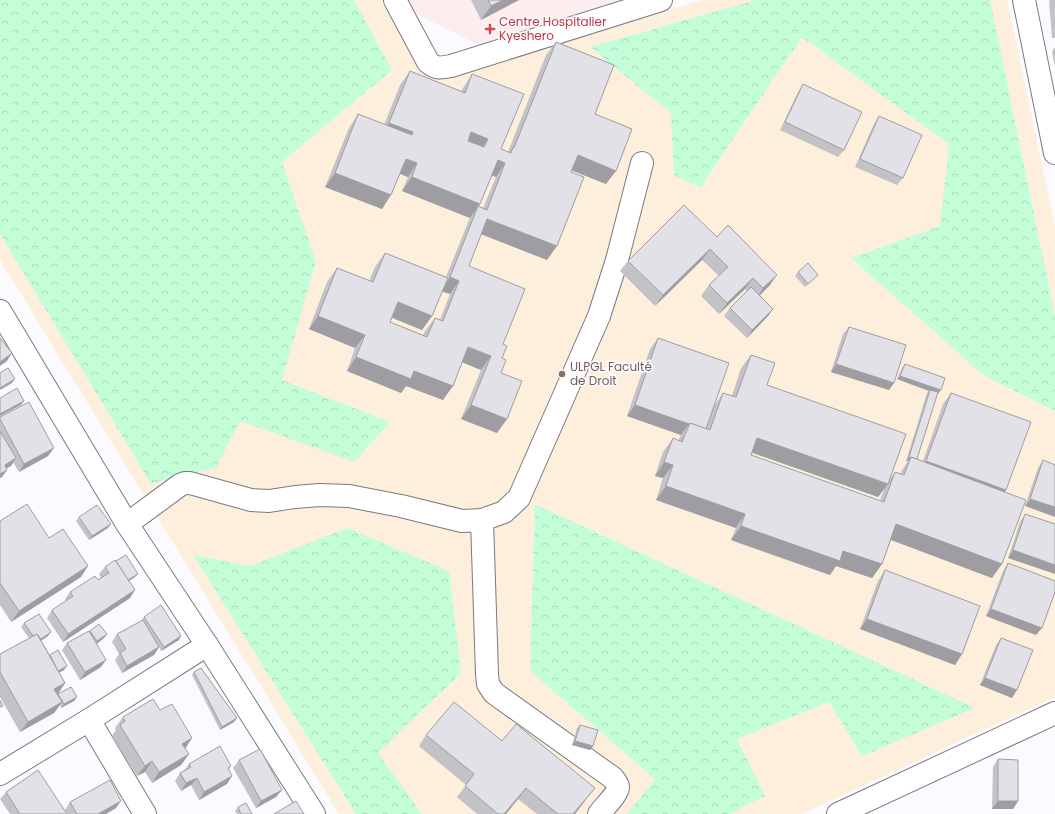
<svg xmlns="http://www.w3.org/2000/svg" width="1055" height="814" viewBox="0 0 1055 814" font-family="Poppins,sans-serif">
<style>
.education{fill:#fdefdb}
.medical{fill:#fdedef}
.forest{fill:url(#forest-crowns)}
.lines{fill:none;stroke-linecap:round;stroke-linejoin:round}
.minor-casing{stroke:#7a7a80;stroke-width:24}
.minor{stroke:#fff;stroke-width:22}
.wall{fill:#c2c2c7;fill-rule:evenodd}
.shaded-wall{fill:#9e9ea2}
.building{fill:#e1e1e7;stroke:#9e9ea2;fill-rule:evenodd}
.health-dot{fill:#e0444e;stroke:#fbfbff;stroke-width:1.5}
.education-dot{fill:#8d6e63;stroke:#fbfbff;stroke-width:1.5}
.labels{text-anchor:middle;stroke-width:3.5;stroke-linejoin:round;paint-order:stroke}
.health-label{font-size:12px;fill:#be3a42;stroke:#fbfbff;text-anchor:start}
.education-label{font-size:12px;fill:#785e54;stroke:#fbfbff;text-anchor:start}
</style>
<defs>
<pattern id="forest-crowns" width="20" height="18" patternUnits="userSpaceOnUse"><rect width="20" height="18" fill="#c3fed9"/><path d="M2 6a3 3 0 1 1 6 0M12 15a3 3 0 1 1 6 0" fill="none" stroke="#a8dabb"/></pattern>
</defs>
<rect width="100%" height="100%" fill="#fbfbff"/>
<path class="education" d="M0 0H380L420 66 440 75 703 0H1007L1055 226V697L802 814H339L0 260Z"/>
<path class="medical" d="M409 0H630L479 45 415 13Z"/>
<g class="forest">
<path d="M0 0H354L392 70 282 162 316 262 282 380 390 422 354 462 240 421 216 468 151 484 0 234Z"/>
<path d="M756 0H990L1055 316V411L983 375 851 258 940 226 949 144 802 37 700 188 674 175 671 113 590 47Z"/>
<path d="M535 504 975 708 862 756 829 702 737 739 765 796 729 814H627L655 779 530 671Z"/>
<path d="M347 528 449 571 461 673 378 753 422 814H356L193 555 250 566Z"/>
</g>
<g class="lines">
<g class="minor-casing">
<g id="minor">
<path d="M395 0 428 62C436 69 440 68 451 66L661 0"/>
<path d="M1024 0 1055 153"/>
<path d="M0 311 127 524 207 645 314 814"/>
<path d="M482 520 504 512 519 498 599 316 617 260 642 163"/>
<path d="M127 524 180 485 185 483H190L251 500 269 501 295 497 320 495 349 496 401 506 462 521 482 520 487 674 488 684 494 693 613 778C615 781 618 784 618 787 618 794 603 808 599 814"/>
<path d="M89 720 145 814"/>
<path d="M0 774 89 720 207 645"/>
<path d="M838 814 1055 713"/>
</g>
</g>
<use href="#minor" class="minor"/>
</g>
<g class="wall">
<path d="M471 0H519L481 20Z"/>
<path d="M1050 0H1055V38H1052L1049 1Z"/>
<path d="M556 42 595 114 606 184 572 170 547 260 481 234 469 266 503 344 497 433 461 419 481 370 462 362 443 400 406 386 401 393 347 371 355 348 309 329 327 282 337 268 369 281 375 267 385 253 446 277 469 220 470 218 402 191 408 177 400 174 382 209 325 187 349 128 358 114 384 125 400 85 410 71 461 91 463 88 472 74 501 149 508 152 546 55ZM492 176 496 177 483 208 479 206 480 204ZM442 291 450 294 440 320 435 318 425 331 423 335 390 322 392 318 422 330 432 316Z"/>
<path d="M1054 48H1055V67L1052 52Z"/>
<path d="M803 84 844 150 838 157 780 130 798 92Z"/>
<path d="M879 116 903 178 897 185 855 167 874 124Z"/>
<path d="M717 237 770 285 760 295 773 309 768 316 747 338 724 316 730 308 747 291 745 289 719 314 701 296 709 285 719 276 702 260 655 306 620 271 628 261Z"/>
<path d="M798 272 818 275 815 278 805 287 795 276Z"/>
<path d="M849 327 894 383 889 390 831 372 843 334Z"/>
<path d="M658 338 706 428 714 406 723 393 732 396 741 368 751 355 767 385 889 480 895 472 900 474 902 470 908 461H906L927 393 929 391 897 379 902 368 905 364 938 394H937L917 459 923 461 943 404 951 393 1005 492 992 578 891 540 882 564 872 578 836 566 830 575 731 540 736 528 656 500 663 478 655 476 663 452 673 438 678 441 681 435 627 416 650 349ZM752 453 878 497 884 489 880 501 751 455Z"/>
<path d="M0 417 48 456 19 472 13 462 11 466 7 468 2 477 0 478Z"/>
<path d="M1043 460 1055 465 1025 506 1038 468Z"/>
<path d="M1025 514 1055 524 1008 558 1020 522Z"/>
<path d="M79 517 108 528 89 540 76 521Z"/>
<path d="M0 521 49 538 81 577 11 622 0 605Z"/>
<path d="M1008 563 1036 635 986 616 1003 571Z"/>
<path d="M105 567 135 577 129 581 130 598 63 642 47 618 52 610 66 601 65 599 70 592 98 580 101 578 99 574Z"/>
<path d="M885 570 962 654 955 665 860 629 878 581Z"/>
<path d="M144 617 179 640 161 651 159 647 154 655 122 673 115 660 119 654 112 642 117 634 141 621Z"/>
<path d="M24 623 48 636 41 640 50 655 64 670 59 672 65 683 58 693 77 697 74 701 61 708 60 705 54 713 20 732 0 697V654L29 638 21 627Z"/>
<path d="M90 632 107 634 104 638 97 644 101 667 80 680 62 650 67 643Z"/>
<path d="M1001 638 1012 698 980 685 996 645Z"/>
<path d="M194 672 237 718 234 722 220 730 192 675Z"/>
<path d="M160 710 192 738 185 748 189 754 181 765 152 783 145 772 137 776 112 736 116 730 115 728 123 717Z"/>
<path d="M580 725 593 746 590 750 572 745 577 728Z"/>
<path d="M426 735 502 741 595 788 587 798 575 814H537L518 799 506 814H477L457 797 466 785 419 746Z"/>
<path d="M998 759 1018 801 1013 809H992L993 767Z"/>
<path d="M239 760 276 797 256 808 233 768Z"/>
<path d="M189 764 231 766 228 770 227 784 199 800 191 785 181 791 175 781 180 773 184 771Z"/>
<path d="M6 792 67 814H10L0 799Z"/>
<path d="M70 802 116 808 106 814H68L65 810Z"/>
<path d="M238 807 252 814H237L235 811Z"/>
</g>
<g class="shaded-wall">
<path d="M503 0H519L481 20 491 6Z"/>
<path d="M389 123 413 132 403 146 380 137Z"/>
<path d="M471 132 488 139 479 152 462 145Z"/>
<path d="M578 155 616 171 606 184 568 169Z"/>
<path d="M406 159 417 163 408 177 396 172Z"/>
<path d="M498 160 505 163 496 177 488 174Z"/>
<path d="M335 173 391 195 382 209 325 187Z"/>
<path d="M412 177 480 204 470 218 402 191Z"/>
<path d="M487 219 557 246 547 260 478 233Z"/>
<path d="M710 249 702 260 655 306 663 295Z"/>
<path d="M777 275 770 285 756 299 763 288Z"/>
<path d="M450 277 459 281 450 294 440 291Z"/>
<path d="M753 278 745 289 719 314 727 303Z"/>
<path d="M398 302 432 316 422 330 388 316Z"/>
<path d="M773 309 768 316 747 338 752 330Z"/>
<path d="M318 316 365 335 355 348 309 329Z"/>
<path d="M468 347 491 356 481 370 459 361Z"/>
<path d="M12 353 7 361 0 366V362Z"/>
<path d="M356 357 414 371 453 386 443 400 406 386 401 393 347 371Z"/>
<path d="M836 364 894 383 889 390 831 372Z"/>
<path d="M900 376 941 390 938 394 929 391 930 390 929 391 897 379Z"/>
<path d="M15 379 12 383 0 390V388Z"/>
<path d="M24 401 21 405 0 416V414Z"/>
<path d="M471 405 507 419 497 433 461 419Z"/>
<path d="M635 405 689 424 681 435 627 416Z"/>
<path d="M757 438 888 484 878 497 748 451Z"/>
<path d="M54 448 48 456 19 472 24 464Z"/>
<path d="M909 457H911L908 461H906Z"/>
<path d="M16 458 11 466 0 472 5 465Z"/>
<path d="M926 461 1006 490 998 501 919 472Z"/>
<path d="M664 462 673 465 663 478 655 476Z"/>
<path d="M7 470 2 477 0 478V474Z"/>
<path d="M666 486 745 514 736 528 656 500Z"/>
<path d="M1030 499 1055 507V517L1025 506Z"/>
<path d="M111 524 108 528 89 540 92 536Z"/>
<path d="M896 524 1002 564 992 578 886 538Z"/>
<path d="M741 526 843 551 882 564 872 578 836 566 830 575 731 540Z"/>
<path d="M1013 550 1055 565V574L1008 558Z"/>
<path d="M88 566 81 577 11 622 19 611Z"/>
<path d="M138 574 135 577 124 584 127 580Z"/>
<path d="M135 590 130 598 63 642 68 634Z"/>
<path d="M991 609 1042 628 1036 635 986 616Z"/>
<path d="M867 619 962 654 955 665 860 629Z"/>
<path d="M51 632 48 636 34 646 36 642Z"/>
<path d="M107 634 104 638 95 645 97 641Z"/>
<path d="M181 636 179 640 161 651 164 647Z"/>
<path d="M159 647 154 655 122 673 127 666Z"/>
<path d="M106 660 101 667 80 680 85 672Z"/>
<path d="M67 666 64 670 52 677 54 673Z"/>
<path d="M985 678 1017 690 1012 698 980 685Z"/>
<path d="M65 683 58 694 47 700 54 689Z"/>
<path d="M77 697 74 701 61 708 64 704Z"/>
<path d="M62 702 54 713 20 732 28 722Z"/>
<path d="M237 718 234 722 220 730 222 727Z"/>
<path d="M192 738 185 749 182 744Z"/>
<path d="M575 741 593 746 590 750 572 745Z"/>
<path d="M189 754 181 765 152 783 159 772Z"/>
<path d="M152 761 145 772 137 776 145 766Z"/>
<path d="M232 776 227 784 199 800 204 792Z"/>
<path d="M197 778 191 785 181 791 186 783Z"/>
<path d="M526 788 518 799 506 814H504Z"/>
<path d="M595 788 587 798 575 814H573Z"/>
<path d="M282 790 276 797 256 808 261 801Z"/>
<path d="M121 801 116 808 106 814H98Z"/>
<path d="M998 801H1018L1013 809H992Z"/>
</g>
<g class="building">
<path d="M488 0H503L491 6Z"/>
<path d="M556 42 614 65 595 114 632 129 616 171 578 155 571 172 584 177 557 246 487 219 469 266 525 289 503 344 507 346 502 358 506 360 501 373 522 381 507 419 471 405 491 356 468 347 453 386 414 371 411 379 356 357 365 335 318 316 337 268 373 282 385 253 448 278 432 316 398 302 390 322 427 337 435 318 443 321 459 281 450 277 478 206 487 210 505 163 498 160 480 204 412 177 417 163 406 159 391 195 335 173 358 114 412 135 413 132 389 123 410 71 465 93 472 74 524 94 501 149 511 153 513 147 514 148ZM471 132 488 139 484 147 468 141Z"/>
<path d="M803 84 862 112 844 150 785 122Z"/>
<path d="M879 116 922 135 903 178 860 159Z"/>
<path d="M684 205 717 237 728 225 777 275 763 288 753 278 727 303 709 285 728 267 710 249 663 295 628 261Z"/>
<path d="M808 263 818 275 808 284 798 272Z"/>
<path d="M751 287 773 309 752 330 730 308Z"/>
<path d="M849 327 906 345 894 383 836 364Z"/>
<path d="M0 338 12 353 0 362Z"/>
<path d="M658 338 729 363 706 429 690 423 689 424 635 405Z"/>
<path d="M751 355 775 363 767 385 906 434 888 484 757 438 751 455 884 502 895 472 904 475 911 457 1026 500 1002 564 896 524 882 564 843 551 840 561 741 526 745 514 666 486 673 465 664 462 673 438 682 442 690 423 710 430 723 393 736 397Z"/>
<path d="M905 364 945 378 941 390 900 376Z"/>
<path d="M8 368 15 379 0 388V373Z"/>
<path d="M17 388 24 401 0 414V398Z"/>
<path d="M930 390 938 392 917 459 911 457V458L909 457Z"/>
<path d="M951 393 1031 422 1006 490 926 461Z"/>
<path d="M29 402 54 448 24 464 0 419V417Z"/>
<path d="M0 431 16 458 5 465 7 470 0 474Z"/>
<path d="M1043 460 1055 465V507L1030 499Z"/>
<path d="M27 504 49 538 63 529 88 566 19 611 0 583V521Z"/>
<path d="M97 505 111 524 92 536 79 517Z"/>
<path d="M1025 514 1055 524V565L1013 550Z"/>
<path d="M126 555 138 574 128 580 116 561Z"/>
<path d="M115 560 135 590 68 634 52 610 73 596 70 592 95 576 98 580 109 573 105 567Z"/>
<path d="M1008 563 1055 581V592L1042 628 991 609Z"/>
<path d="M885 570 980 606 962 654 867 619Z"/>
<path d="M161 605 181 636 164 647 144 617Z"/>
<path d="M39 614 51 632 41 639 37 634 33 636 24 623Z"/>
<path d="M143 620 159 647 127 666 120 653 126 649 117 634Z"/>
<path d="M99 624 107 634 97 641 90 631Z"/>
<path d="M89 631 106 660 85 672 67 643Z"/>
<path d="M37 634 65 683 54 689 62 702 28 722 0 672V654Z"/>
<path d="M1001 638 1033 650 1017 690 985 678Z"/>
<path d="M58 650 67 666 58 671 50 655Z"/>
<path d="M201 668 237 718 222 727 194 672Z"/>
<path d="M71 687 77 697 64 704 58 694Z"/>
<path d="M153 699 160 710 172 704 192 738 182 744 189 754 159 772 152 761 145 766 120 725 125 721 123 717Z"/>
<path d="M0 700 3 706 0 707Z"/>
<path d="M454 702 502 741 516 724 595 788 573 814H558L526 788 504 814H498L465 786 474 774 426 735Z"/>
<path d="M580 725 598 730 593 746 575 741Z"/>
<path d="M220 746 231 766 228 768 232 776 204 792 197 778 186 783 180 773 191 767 189 764Z"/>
<path d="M260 749 282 790 261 801 239 760Z"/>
<path d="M998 759 1018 760V801H998Z"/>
<path d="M38 770 67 814H20L6 792Z"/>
<path d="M110 780 121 801 98 814H77L70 802Z"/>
<path d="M296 801 304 814H274Z"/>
<path d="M246 803 252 814H241L238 807Z"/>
</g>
<path class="health-dot" d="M488 23h4v4h4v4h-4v4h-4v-4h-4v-4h4z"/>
<circle class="education-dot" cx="562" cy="374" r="4"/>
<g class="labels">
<g class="health-label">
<text x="499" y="26">Centre Hospitalier<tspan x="499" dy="14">Kyeshero</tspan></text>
</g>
<g class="education-label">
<text x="570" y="371">ULPGL Faculté<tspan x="570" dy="14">de Droit</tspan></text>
</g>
</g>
</svg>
